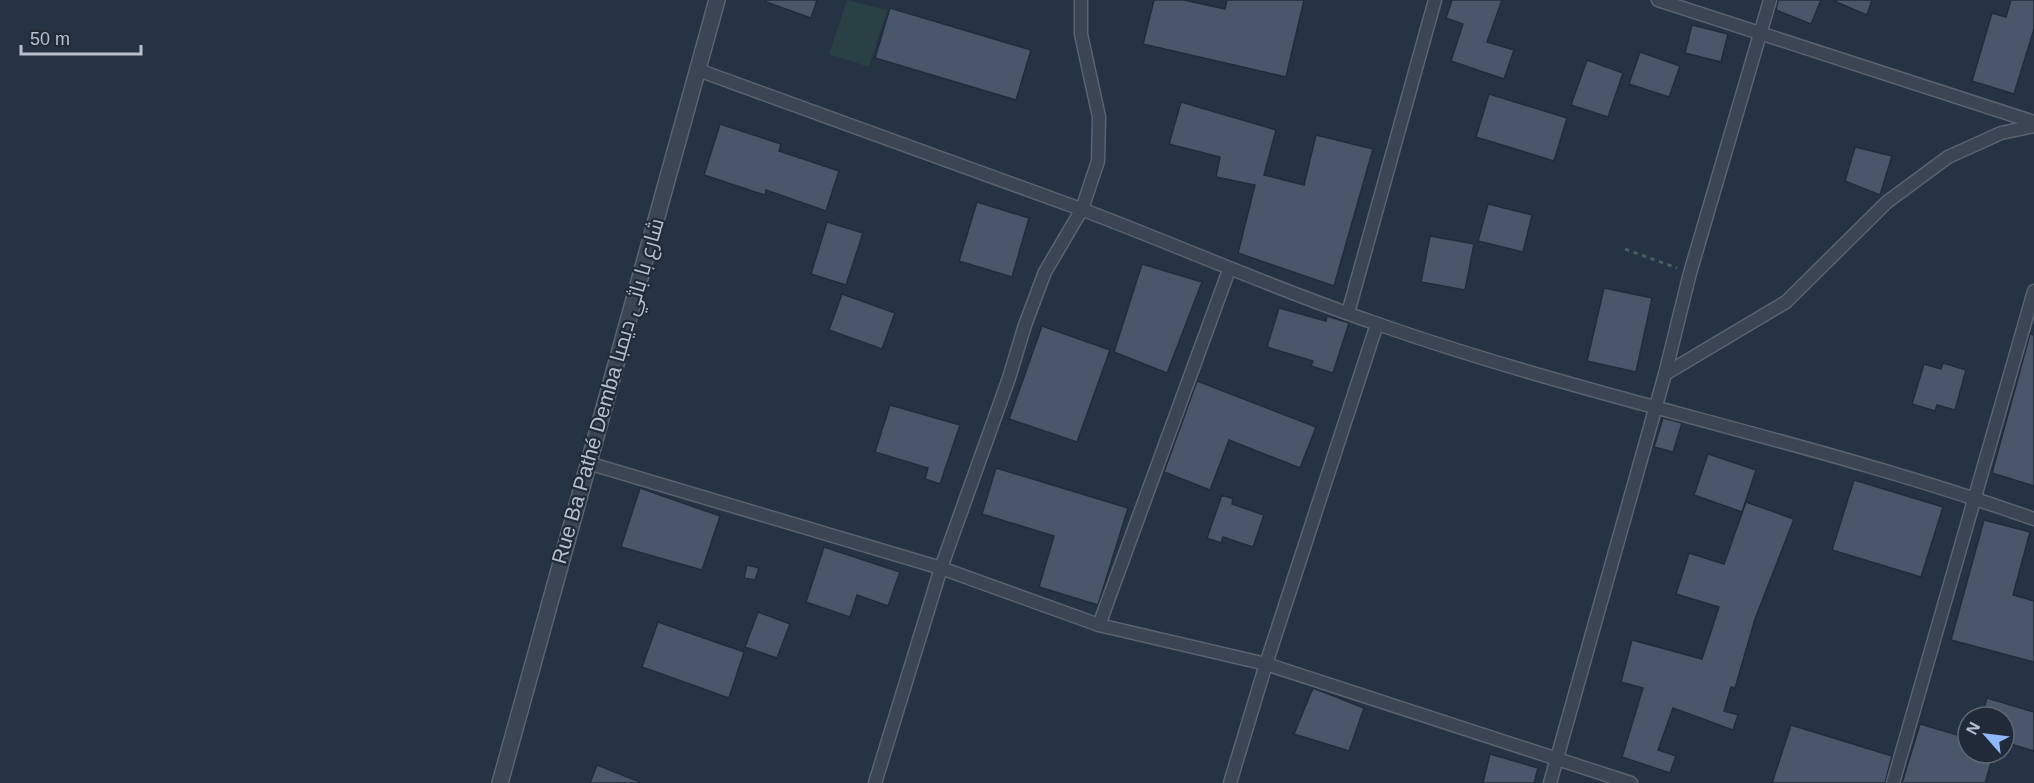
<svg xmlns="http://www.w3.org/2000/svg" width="2034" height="783" viewBox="0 0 2034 783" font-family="Arial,Cairo,sans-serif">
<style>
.green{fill:#294145}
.building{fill:#4a576a;stroke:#222c3b;stroke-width:1.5}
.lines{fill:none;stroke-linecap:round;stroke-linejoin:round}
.minor-casing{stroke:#596371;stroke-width:15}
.tertiary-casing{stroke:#596371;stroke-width:18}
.path{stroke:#475e61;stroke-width:3;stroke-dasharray:4.5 4.5;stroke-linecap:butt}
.minor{stroke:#3b4554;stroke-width:12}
.tertiary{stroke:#3b4554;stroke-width:15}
.labels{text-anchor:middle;stroke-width:4.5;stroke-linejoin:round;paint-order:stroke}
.street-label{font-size:21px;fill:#b8c0cd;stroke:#202a39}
</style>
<rect width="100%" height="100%" fill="#263344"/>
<path class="green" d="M847 0 887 10 869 67 829 54Z"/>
<g class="building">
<path d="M766 0H817L811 18 766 2Z"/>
<path d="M1154 0H1184L1225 9 1227 0H1304L1286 77 1143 44Z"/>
<path d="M1452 0H1502L1487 42 1514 50 1504 79 1451 61 1463 24 1446 18Z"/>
<path d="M1778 0H1821L1811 24 1776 10Z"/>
<path d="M1832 0H1872L1867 15Z"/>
<path d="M2011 0H2034V29L2014 94 1972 81 1992 13 2006 17Z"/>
<path d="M890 8 1031 50 1016 100 875 58Z"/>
<path d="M1692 25 1728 34 1721 62 1685 53Z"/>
<path d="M1640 52 1680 66 1669 97 1629 84Z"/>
<path d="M1587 60 1623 73 1608 117 1571 105Z"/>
<path d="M1489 94 1567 118 1554 161 1476 137Z"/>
<path d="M1181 102 1276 130 1264 175 1304 185 1316 135 1373 149 1334 286 1238 253 1255 185 1216 177 1220 157 1169 144Z"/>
<path d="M720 124 781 144 779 151 839 171 826 211 766 190 765 195 704 175Z"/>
<path d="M1855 147 1892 156 1880 195 1845 181Z"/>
<path d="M977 202 1029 218 1012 277 959 261Z"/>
<path d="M1488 204 1532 215 1523 252 1478 241Z"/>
<path d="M827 222 863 233 846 285 811 274Z"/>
<path d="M1430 236 1474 244 1465 290 1421 282Z"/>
<path d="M1142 264 1202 282 1167 373 1114 352Z"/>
<path d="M1604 288 1652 298 1636 372 1587 361Z"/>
<path d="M842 294 895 313 882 349 829 330Z"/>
<path d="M1279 308 1326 321 1327 316 1349 323 1333 373 1311 366 1313 361 1267 347Z"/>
<path d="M1042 326 1110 350 1077 442 1009 419Z"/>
<path d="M2030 334 2034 335V486L1992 473Z"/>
<path d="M1943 363 1966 370 1955 410 1937 405 1935 411 1912 404 1924 364 1941 369Z"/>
<path d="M1197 381 1316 427 1300 468 1229 440 1210 490 1164 472Z"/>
<path d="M890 405 960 425 940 484 925 479 928 468 875 452Z"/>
<path d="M1663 418 1682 423 1673 452 1654 447Z"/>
<path d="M1708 454 1756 470 1742 512 1694 495Z"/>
<path d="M996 468 1128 508 1098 605 1039 587 1054 536 982 514Z"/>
<path d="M1854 480 1943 507 1921 577 1832 550Z"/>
<path d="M640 488 720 516 702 570 621 547Z"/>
<path d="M1222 495 1233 499 1232 504 1264 515 1253 547 1223 537 1221 543 1207 538Z"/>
<path d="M1746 502 1794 519 1755 619 1735 688 1731 687 1724 711 1738 715 1733 730 1673 708 1658 750 1676 756 1670 773 1622 757 1643 688 1621 682 1632 640 1702 659 1719 607 1676 594 1689 553 1724 564Z"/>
<path d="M1984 520 2030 532 2013 595 2034 601V662L1951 640Z"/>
<path d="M824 547 900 572 888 606 857 595 850 617 806 602Z"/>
<path d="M747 565 759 568 755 580 744 578Z"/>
<path d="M758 612 790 624 777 658 745 647Z"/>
<path d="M658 622 744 652 729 698 642 667Z"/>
<path d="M1313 688 1364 708 1349 751 1294 734Z"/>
<path d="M1987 698 2034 712V751L2004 742V717H1981Z"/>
<path d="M1920 724 1968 738V753H1994L1985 783H1902Z"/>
<path d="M1791 725 1892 756 1885 783H1772Z"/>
<path d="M1490 754 1538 768 1534 783H1483Z"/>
<path d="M597 765 640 782V783H590Z"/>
</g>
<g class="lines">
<g class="minor-casing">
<g id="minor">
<path d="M1658 0 2034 122"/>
<path d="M698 70C824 116 951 161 1078 208 1177 245 1274 289 1375 323 1591 399 1818 442 2034 519"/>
<path d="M1348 313 1435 0"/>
<path d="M1665 374 1786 302 1887 202 1948 157 2001 133 2034 126"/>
<path d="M588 463 941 568 1099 625 1266 664 1631 783"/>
<path d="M1099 625 1229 270"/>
<path d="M875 783 941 568 1009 378 1025 325 1045 272 1082 209 1098 161 1099 117 1081 34V0"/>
<path d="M1230 783 1266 664 1377 324"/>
<path d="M1550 783 1665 374 1690 273 1770 0"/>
<path d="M1893 783 2034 291"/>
</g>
</g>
<g class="tertiary-casing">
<path id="tertiary" d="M500 783 717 0"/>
</g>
<path class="path" d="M1625 249 1677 268"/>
<use href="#minor" class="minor"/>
<use href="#tertiary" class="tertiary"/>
</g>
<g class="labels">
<g class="street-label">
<text transform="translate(608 391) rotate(-74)" y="7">Rue Ba Pathé Demba شارع با باثي ديمبا</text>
</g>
</g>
<g transform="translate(1986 735) rotate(298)"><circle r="28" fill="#202a39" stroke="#5d6674" stroke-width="1.5"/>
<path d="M0-4.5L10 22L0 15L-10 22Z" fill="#90b8fb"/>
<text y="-9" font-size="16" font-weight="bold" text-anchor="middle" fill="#b8c0cd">N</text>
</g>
<path d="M21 45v9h120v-9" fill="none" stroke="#b8c0cd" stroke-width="3"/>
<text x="30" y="45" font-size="18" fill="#b8c0cd" stroke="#202a39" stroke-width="4.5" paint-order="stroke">50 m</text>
</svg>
